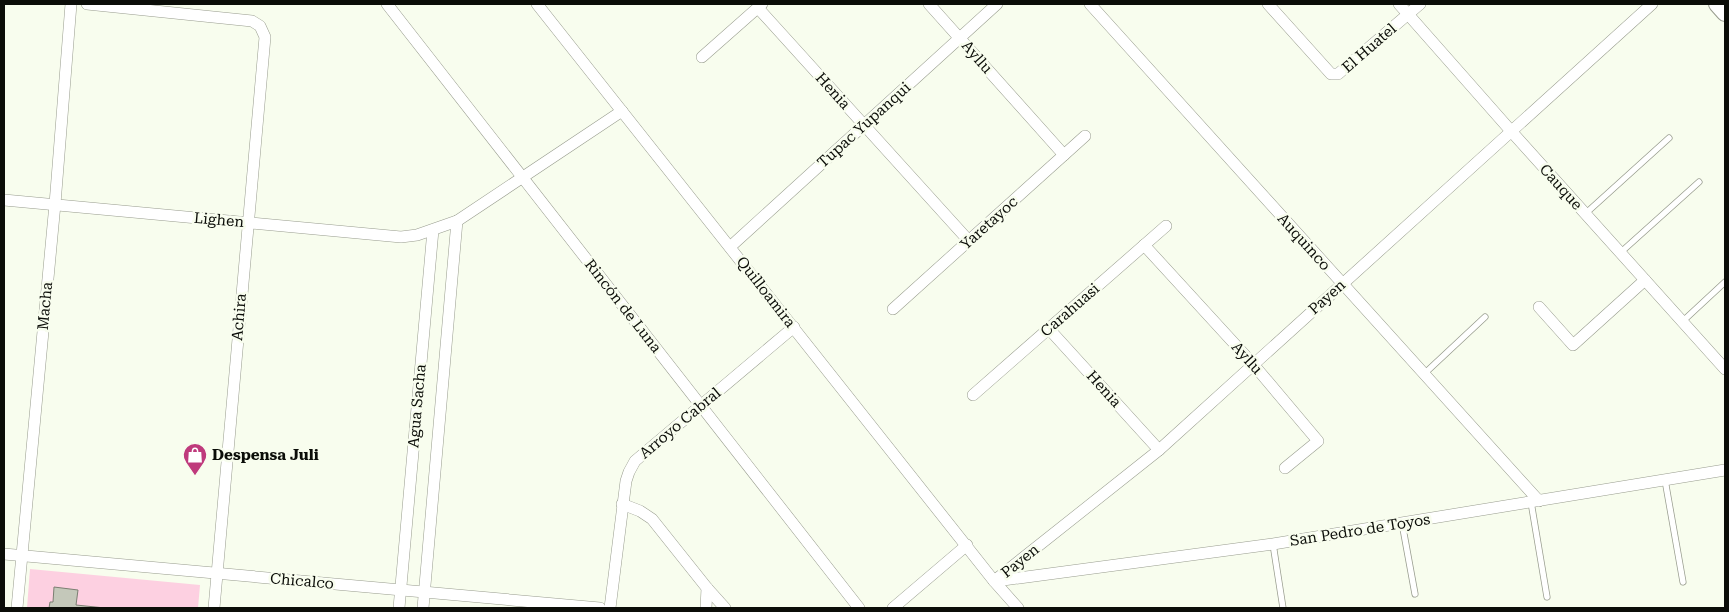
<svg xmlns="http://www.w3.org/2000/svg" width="1729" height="612" viewBox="0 0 1729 612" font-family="'Roboto Serif',serif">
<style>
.green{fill:#fdd0e1}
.building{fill:#c4c8ba;stroke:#7b7f72}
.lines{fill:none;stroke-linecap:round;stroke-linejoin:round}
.lane-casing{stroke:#989c8e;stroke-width:7}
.street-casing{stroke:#989c8e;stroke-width:12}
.secondary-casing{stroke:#989c8e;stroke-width:18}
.lane{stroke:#fff;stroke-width:5.5}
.street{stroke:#fff;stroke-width:11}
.secondary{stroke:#fff;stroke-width:16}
.labels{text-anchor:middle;stroke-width:5;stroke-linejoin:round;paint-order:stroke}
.street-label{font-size:15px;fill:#0b0d08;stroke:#f8fdee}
.poi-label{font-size:15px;font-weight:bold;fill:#0b0d08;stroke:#f8fdee;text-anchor:start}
</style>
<rect width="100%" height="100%" fill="#f8fdee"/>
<path class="green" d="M30 569 200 585 198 608H27Z"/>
<path class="building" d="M54 587 78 590 76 605 105 608H49L50 602H53Z"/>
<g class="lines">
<g class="lane-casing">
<g id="lane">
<path d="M1585 214 1669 138"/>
<path d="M1620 253 1699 182"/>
<path d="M1683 321 1725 282"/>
<path d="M1424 374 1485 317"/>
<path d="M1665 480 1683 582"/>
<path d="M1531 502 1547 597"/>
<path d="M1402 523 1415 594"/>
<path d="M1273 544 1283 608"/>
</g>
</g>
<g class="street-casing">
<g id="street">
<path d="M87 4 252 21 260 26 265 37 214 608"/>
<path d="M387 4 859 608"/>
<path d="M537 4 994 581 1018 608"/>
<path d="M929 4 1064 155"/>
<path d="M1090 4 1539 501"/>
<path d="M1268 4 1331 74H1338L1420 4"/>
<path d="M1399 4 1511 131 1725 369"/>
<path d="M758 8 969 241"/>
<path d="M702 57 762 4"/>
<path d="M4 200 401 237 417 235 457 221 622 111"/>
<path d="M1144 245 1253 364 1318 441 1285 468"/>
<path d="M730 247 997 4"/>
<path d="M1539 307 1573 345 1645 280"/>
<path d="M893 309 1085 136"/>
<path d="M1049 329 1159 450"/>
<path d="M973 395 1166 226"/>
<path d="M622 504 640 511 652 519 707 588 706 608"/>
<path d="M4 554 600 608"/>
<path d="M994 581 1159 450 1652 4"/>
<path d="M996 581 1273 544 1725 470"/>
<path d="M707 588 725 608"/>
<path d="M17 608 55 204 71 4"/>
<path d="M399 608 433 230"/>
<path d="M423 608 457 221"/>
<path d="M610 608 626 481 629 472 635 461 794 327"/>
<path d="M893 608 967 545"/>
</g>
</g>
<g class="secondary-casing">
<path id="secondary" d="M1717 4 1725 13"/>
</g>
<use href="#lane" class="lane"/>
<use href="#street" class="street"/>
<use href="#secondary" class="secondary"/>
</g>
<defs>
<g id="shop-pin" transform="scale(1.25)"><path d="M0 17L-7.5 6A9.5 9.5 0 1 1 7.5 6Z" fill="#bf3a7c" stroke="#f8fdee"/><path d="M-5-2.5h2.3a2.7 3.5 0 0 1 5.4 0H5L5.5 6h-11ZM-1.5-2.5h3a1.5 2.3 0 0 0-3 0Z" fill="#fff"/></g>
</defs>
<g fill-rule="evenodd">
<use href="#shop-pin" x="195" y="455"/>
</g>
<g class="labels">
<g class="street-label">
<text transform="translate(1369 48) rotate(-41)" y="5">El Huatel</text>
<text transform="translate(977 57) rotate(49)" y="5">Ayllu</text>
<text transform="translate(833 91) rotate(48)" y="5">Henia</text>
<text transform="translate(864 125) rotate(-42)" y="5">Tupac Yupanqui</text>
<text transform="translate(1561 187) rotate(48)" y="5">Cauque</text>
<text transform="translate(219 220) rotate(5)" y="5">Lighen</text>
<text transform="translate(989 223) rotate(-42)" y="5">Yaretayoc</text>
<text transform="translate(1304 242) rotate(48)" y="5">Auquinco</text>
<text transform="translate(766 292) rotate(52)" y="5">Quilloamira</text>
<text transform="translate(1327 297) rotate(-42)" y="5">Payen</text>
<text transform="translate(45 306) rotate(-85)" y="5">Macha</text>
<text transform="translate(623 306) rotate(52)" y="5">Rincón de Luna</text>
<text transform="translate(1070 310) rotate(-41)" y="5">Carahuasi</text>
<text transform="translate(239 317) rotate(-85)" y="5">Achira</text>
<text transform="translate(1247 358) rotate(48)" y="5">Ayllu</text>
<text transform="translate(1104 389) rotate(48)" y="5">Henia</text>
<text transform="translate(417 406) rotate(-85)" y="5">Agua Sacha</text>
<text transform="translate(680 423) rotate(-40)" y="5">Arroyo Cabral</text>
<text transform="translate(1360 530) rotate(-9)" y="5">San Pedro de Toyos</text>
<text transform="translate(1020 561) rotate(-39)" y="5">Payen</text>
<text transform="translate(302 581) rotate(5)" y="5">Chicalco</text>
</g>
<g class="poi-label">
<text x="212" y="460">Despensa Juli</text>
</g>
</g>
<rect width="1729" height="612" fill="none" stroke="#0b0d08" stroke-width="10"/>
</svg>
